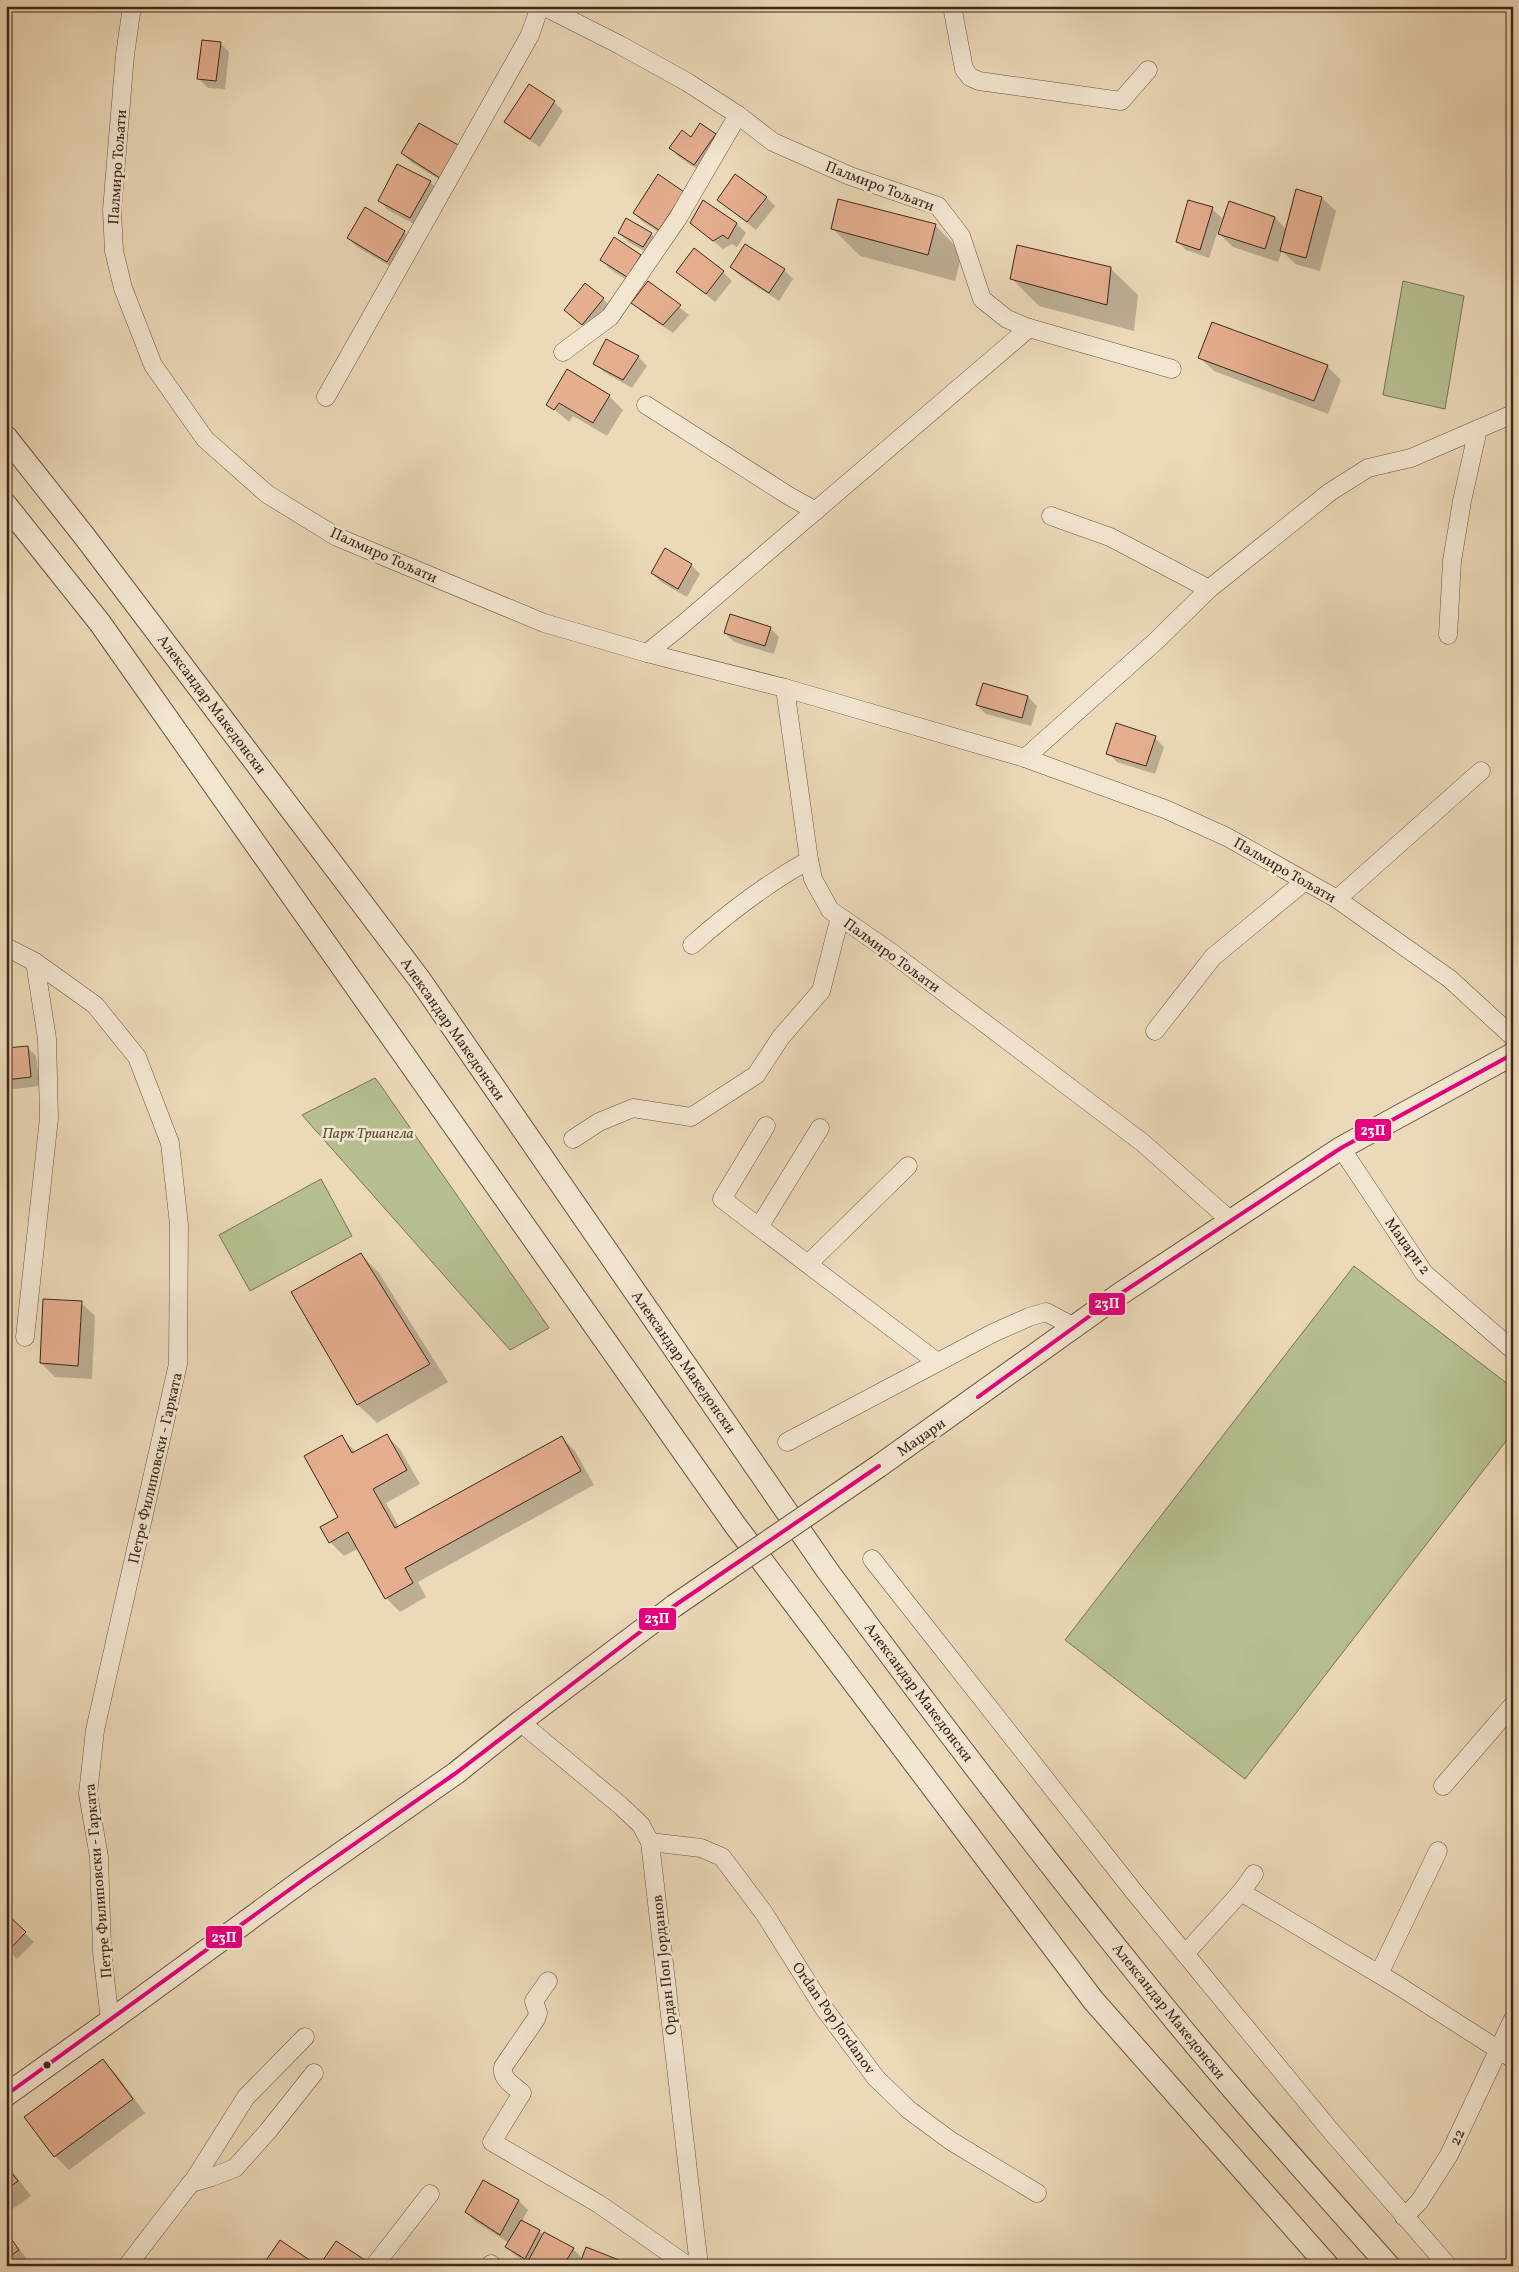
<svg xmlns="http://www.w3.org/2000/svg" width="1519" height="2272" viewBox="0 0 1519 2272" font-family="Vollkorn,serif">
<style>
.green{fill:#b6bf90;stroke:#7a7354}
.shadow{fill:#0003}
.building{fill:#e5ae8f;stroke:#3d2718}
.lines{fill:none;stroke-linecap:round;stroke-linejoin:round}
.minor-casing{stroke:#695440;stroke-width:19}
.tertiary-casing{stroke:#695440;stroke-width:24}
.minor{stroke:#f3e6d1;stroke-width:18}
.tertiary{stroke:#f3e6d1;stroke-width:22}
.tertiary-bridge-casing{stroke:#695440;stroke-width:24;stroke-linecap:butt}
.tertiary-bridge{stroke:#f3e6d1;stroke-width:22}
.bus-1-casing{stroke:#f3e6d1;stroke-width:8}
.bus-1{stroke:#e5007d;stroke-width:4}
.bus-dot{fill:#3d2718;stroke:#f3e6d1;stroke-width:2}
.labels{text-anchor:middle;stroke-width:5;stroke-linejoin:round;paint-order:stroke}
.street-label{font-size:15px;fill:#3d2718;stroke:#f3e6d1}
.park-label{font-size:15px;font-style:italic;fill:#5b4d36;stroke:#f3e6d1}
.line-badge{stroke:#f3e6d1;stroke-width:2}
.badge-label{font-size:14px;text-anchor:middle;font-weight:bold;fill:#fff}
</style>
<rect width="100%" height="100%" fill="#ecd9b8"/>
<filter id="stains"><feTurbulence type="fractalNoise" baseFrequency=".004" numOctaves="4"/><feColorMatrix values="0 0 0 0 .2 0 0 0 0 .09 0 0 0 0 .02 0 0 0 .5 -.17"/></filter>
<radialGradient id="worn" r=".72"><stop offset=".6" stop-color="#630" stop-opacity="0"/><stop offset="1" stop-color="#630" stop-opacity=".3"/></radialGradient>
<g class="green">
<path d="M1403 281 1464 296 1445 409 1383 395Z"/>
<path d="M375 1078 379 1083 549 1328 510 1350 302 1115Z"/>
<path d="M321 1179 352 1236 250 1291 219 1235Z"/>
<path d="M1354 1266 1513 1388V1432L1245 1779 1065 1640Z"/>
</g>
<g class="shadow">
<path d="M220 43 229 52 225 89 208 88 199 79Z"/>
<path d="M554 102 563 111 540 147 515 131 506 122Z"/>
<path d="M419 124 450 186 411 162 402 153Z"/>
<path d="M715 135 724 144 703 173 679 157 670 148 691 138Z"/>
<path d="M430 182 439 191 420 227 388 210 379 200Z"/>
<path d="M683 193 668 238 643 222 634 213Z"/>
<path d="M766 197 775 206 756 230 718 200Z"/>
<path d="M1322 198 1336 211 1320 271 1295 264 1282 251 1278 262 1233 247 1219 234 1275 218 1287 230Z"/>
<path d="M703 202 737 224 746 233 737 247 732 244 723 249 692 223Z"/>
<path d="M1212 209 1222 218 1209 258 1186 250 1177 241Z"/>
<path d="M935 225 962 253 955 281 860 256 832 228Z"/>
<path d="M404 232 413 241 397 270 357 247 348 238Z"/>
<path d="M619 233 651 234 660 243 653 256 628 242Z"/>
<path d="M614 239 641 256 650 265 636 286 610 269 601 260Z"/>
<path d="M731 267 784 270 793 279 779 301 740 276Z"/>
<path d="M1110 268 1138 295 1134 331 1039 306 1011 278Z"/>
<path d="M678 272H723L732 281 715 302Z"/>
<path d="M648 283 689 315 673 333 642 312 633 303Z"/>
<path d="M603 299 612 308 592 333 565 310Z"/>
<path d="M638 357 647 366 632 388 604 372 595 363Z"/>
<path d="M1200 358 1327 366 1341 380 1328 414 1214 371Z"/>
<path d="M609 396 623 410 607 436 573 416 569 422 548 404Z"/>
<path d="M665 550 691 565 700 574 687 597 661 582 652 573Z"/>
<path d="M770 628 779 637 774 654 734 642 725 633Z"/>
<path d="M1028 697 1037 706 1031 726 986 714 977 705Z"/>
<path d="M1155 738 1164 747 1155 774 1117 762 1108 753Z"/>
<path d="M27 1047 36 1056 40 1086 6 1090V1049Z"/>
<path d="M361 1255 379 1273 448 1382 377 1423 358 1405 293 1293Z"/>
<path d="M81 1303 95 1316 92 1379 55 1377 41 1363Z"/>
<path d="M386 1435 400 1449 420 1484 386 1503 399 1527 562 1437 575 1451 594 1485 418 1582 426 1597 400 1612 386 1598 359 1548 344 1556 330 1542 339 1518 341 1437 356 1452Z"/>
<path d="M6 1914 34 1942 17 1959 6 1948Z"/>
<path d="M103 2060 116 2074 145 2113 69 2170 55 2156Z"/>
<path d="M6 2163 31 2196 6 2214Z"/>
<path d="M484 2182 519 2201 528 2210 522 2221 544 2235 573 2249 583 2259 618 2261 623 2266H580V2261L577 2266H533L516 2256 507 2247 509 2243 475 2221 466 2212Z"/>
<path d="M8 2236 27 2259 18 2266H6Z"/>
</g>
<g class="building">
<path d="M202 40 221 42 216 81 197 79Z"/>
<path d="M529 84 555 101 530 139 504 122Z"/>
<path d="M419 123 460 146 440 178 401 153Z"/>
<path d="M700 123 716 134 694 165 669 148 682 130 691 137Z"/>
<path d="M397 164 431 181 410 218 378 201Z"/>
<path d="M658 174 684 192 659 230 633 213Z"/>
<path d="M735 174 767 197 747 222 717 200Z"/>
<path d="M1296 189 1322 197 1306 258 1280 251Z"/>
<path d="M838 199 936 224 928 255 831 229Z"/>
<path d="M703 200 737 223 728 239 723 235 713 241 690 223Z"/>
<path d="M1188 200 1213 207 1200 250 1176 242Z"/>
<path d="M1229 201 1275 217 1265 249 1218 234Z"/>
<path d="M365 207 405 231 387 262 347 238Z"/>
<path d="M626 218 652 233 643 247 618 233Z"/>
<path d="M614 237 641 255 627 277 600 260Z"/>
<path d="M745 244 785 269 769 293 730 267Z"/>
<path d="M1017 245 1111 267 1107 305 1010 279Z"/>
<path d="M694 248 724 271 706 294 676 272Z"/>
<path d="M648 281 681 305 663 325 631 303Z"/>
<path d="M585 283 604 298 582 325 564 310Z"/>
<path d="M1212 322 1328 365 1314 401 1198 358Z"/>
<path d="M606 339 639 356 623 380 593 364Z"/>
<path d="M567 369 610 395 593 423 559 403 554 410 546 405Z"/>
<path d="M665 548 692 564 678 589 651 573Z"/>
<path d="M730 614 771 627 765 646 724 633Z"/>
<path d="M983 683 1028 696 1022 718 976 705Z"/>
<path d="M1116 723 1156 736 1146 766 1106 754Z"/>
<path d="M28 1046 31 1077 6 1080V1048Z"/>
<path d="M361 1253 430 1364 357 1405 291 1292Z"/>
<path d="M43 1299 82 1301 78 1366 40 1363Z"/>
<path d="M387 1434 407 1470 373 1489 395 1528 562 1436 581 1471 405 1568 413 1583 385 1599 348 1532 329 1543 320 1527 338 1517 304 1456 342 1435 352 1453Z"/>
<path d="M6 1913 26 1932 8 1951 6 1950Z"/>
<path d="M103 2059 133 2099 54 2157 24 2117Z"/>
<path d="M6 2166 18 2181 6 2190Z"/>
<path d="M483 2180 519 2200 500 2235 465 2212Z"/>
<path d="M521 2220 540 2230 525 2259 505 2247Z"/>
<path d="M544 2232 574 2248 563 2266H538L528 2261Z"/>
<path d="M8 2234 19 2250 6 2259V2235Z"/>
<path d="M280 2240 311 2261 308 2266H262Z"/>
<path d="M336 2241 368 2262 366 2266H319Z"/>
<path d="M586 2247 619 2260 617 2266H579Z"/>
</g>
<g class="lines">
<g class="minor-casing">
<g id="minor">
<path d="M132 6 125 55 112 210 114 251 123 288 153 365 205 439 267 494 337 537 544 623 647 653 785 688 1025 758 1165 809 1227 837 1337 899 1450 979 1513 1037"/>
<path d="M543 6 620 45 687 82 738 115 773 142 850 176 938 206 961 236 982 299 1007 319 1029 328 682 625 647 653"/>
<path d="M952 6 964 69 970 77 979 81 1121 101 1148 70"/>
<path d="M1029 328 1172 369"/>
<path d="M563 352 610 317 678 218 738 115"/>
<path d="M326 397 530 35 540 6"/>
<path d="M646 405 789 496 816 511"/>
<path d="M1051 516 1110 537 1209 589"/>
<path d="M1448 635 1452 561 1462 501 1478 429"/>
<path d="M785 688 809 860 813 879 830 910 892 953 1143 1143 1231 1221"/>
<path d="M1025 758 1156 641 1209 589 1330 492 1368 468 1411 458 1513 414"/>
<path d="M1337 899 1481 771"/>
<path d="M692 945C728 913 766 884 809 860"/>
<path d="M6 947 35 962 95 1005 137 1057 170 1143 179 1225 178 1364 95 1730 88 1794 99 1857 102 1952 110 2021"/>
<path d="M1155 1031 1213 957 1305 881"/>
<path d="M766 1126 722 1199 937 1362"/>
<path d="M573 1139 599 1122 633 1108 691 1117 756 1075 781 1037 821 991 840 917"/>
<path d="M1341 1148 1424 1273 1513 1350"/>
<path d="M759 1227 820 1128"/>
<path d="M808 1264 908 1166"/>
<path d="M25 1337 49 1118 47 1039 35 962"/>
<path d="M787 1442 993 1333 1029 1317 1046 1312 1076 1328"/>
<path d="M872 1559 1135 1893 1330 2130 1448 2266"/>
<path d="M520 1722 621 1806 641 1825 650 1842 699 2266"/>
<path d="M1443 1786 1513 1705"/>
<path d="M650 1842 701 1848 722 1857 764 1913 823 2007 876 2078 909 2110 951 2141 1037 2193"/>
<path d="M1254 1874 1241 1892 1399 1986 1513 2059"/>
<path d="M1185 1954 1241 1892"/>
<path d="M1379 1974 1438 1851"/>
<path d="M548 1981 534 2001 538 2013 536 2019 503 2067C501 2079 513 2085 522 2093L492 2142 599 2204 688 2266"/>
<path d="M192 2183 246 2097 305 2037"/>
<path d="M1404 2217 1419 2202 1449 2155 1513 2019"/>
<path d="M127 2266 191 2183 212 2177 235 2168 268 2131 314 2073"/>
<path d="M374 2266 430 2194"/>
<path d="M490 2266 491 2264"/>
</g>
</g>
<g class="tertiary-casing">
<g id="tertiary">
<path d="M6 437 85 537 420 980 827 1570C931 1711 1038 1851 1148 1987 1225 2083 1307 2174 1389 2266"/>
<path d="M6 505 100 623 735 1525 1093 2000 1328 2266"/>
<path d="M879 1466 1120 1294 1341 1148 1513 1054"/>
<path d="M6 2095 110 2021 307 1877 456 1773 520 1722 674 1606"/>
</g>
</g>
<use href="#minor" class="minor"/>
<use href="#tertiary" class="tertiary"/>
<g class="tertiary-bridge-casing">
<path id="tertiary-bridge" d="M674 1606 879 1466"/>
</g>
<use href="#tertiary-bridge" class="tertiary-bridge"/>
<g class="bus-1-casing">
<g id="bus-1">
<path d="M978 1397 1120 1294 1341 1148 1513 1054"/>
<path d="M6 2095 307 1877 456 1773 674 1606 879 1466"/>
</g>
</g>
<use href="#bus-1" class="bus-1"/>
</g>
<circle class="bus-dot" cx="47" cy="2065" r="4.5"/>
<g class="labels">
<g class="street-label">
<text transform="translate(117 167) rotate(-86)" y="5">Палмиро Тољати</text>
<text transform="translate(880 186) rotate(21)" y="5">Палмиро Тољати</text>
<text transform="translate(384 555) rotate(24)" y="5">Палмиро Тољати</text>
<text transform="translate(212 704) rotate(53)" y="5">Александар Македонски</text>
<text transform="translate(1285 870) rotate(30)" y="5">Палмиро Тољати</text>
<text transform="translate(892 955) rotate(36)" y="5">Палмиро Тољати</text>
<text transform="translate(453 1029) rotate(55)" y="5">Александар Македонски</text>
<text transform="translate(1408 1246) rotate(54)" y="5">Маџари 2</text>
<text transform="translate(684 1362) rotate(55)" y="5">Александар Македонски</text>
<text transform="translate(921 1437) rotate(-35)" y="5">Маџари</text>
<text transform="translate(155 1468) rotate(-77)" y="5">Петре Филиповски - Гарката</text>
<text transform="translate(919 1692) rotate(53)" y="5">Александар Македонски</text>
<text transform="translate(98 1881) rotate(-95)" y="5">Петре Филиповски - Гарката</text>
<text transform="translate(664 1965) rotate(-96)" y="5">Ордан Поп Јорданов</text>
<text transform="translate(1169 2011) rotate(51)" y="5">Александар Македонски</text>
<text transform="translate(834 2018) rotate(55)" y="5">Ordan Pop Jordanov</text>
<text transform="translate(1457 2137) rotate(-64)" y="5">22</text>
</g>
<g class="park-label">
<text x="368" y="1138">Парк Триангла</text>
</g>
</g>
<g class="line-badge">
<rect x="1354" y="1118" width="38" height="24" rx="5" fill="#e5007d"/>
<rect x="1088" y="1292" width="38" height="24" rx="5" fill="#e5007d"/>
<rect x="638" y="1607" width="39" height="24" rx="5" fill="#e5007d"/>
<rect x="205" y="1925" width="38" height="24" rx="5" fill="#e5007d"/>
</g>
<g class="badge-label">
<text x="1373" y="1135">23П</text>
<text x="1107" y="1308">23П</text>
<text x="657" y="1623">23П</text>
<text x="224" y="1942">23П</text>
</g>
<rect width="1519" height="2272" fill="none" stroke="#ecd9b8" stroke-width="25"/>
<rect x="8" y="8" width="1504" height="2257" fill="none" stroke="#3d2718" stroke-width="2.5"/>
<rect x="12" y="12" width="1494" height="2247" fill="none" stroke="#3d2718"/>
<rect width="100%" height="100%" filter="url(#stains)"/>
<rect width="100%" height="100%" fill="url(#worn)"/>
</svg>
